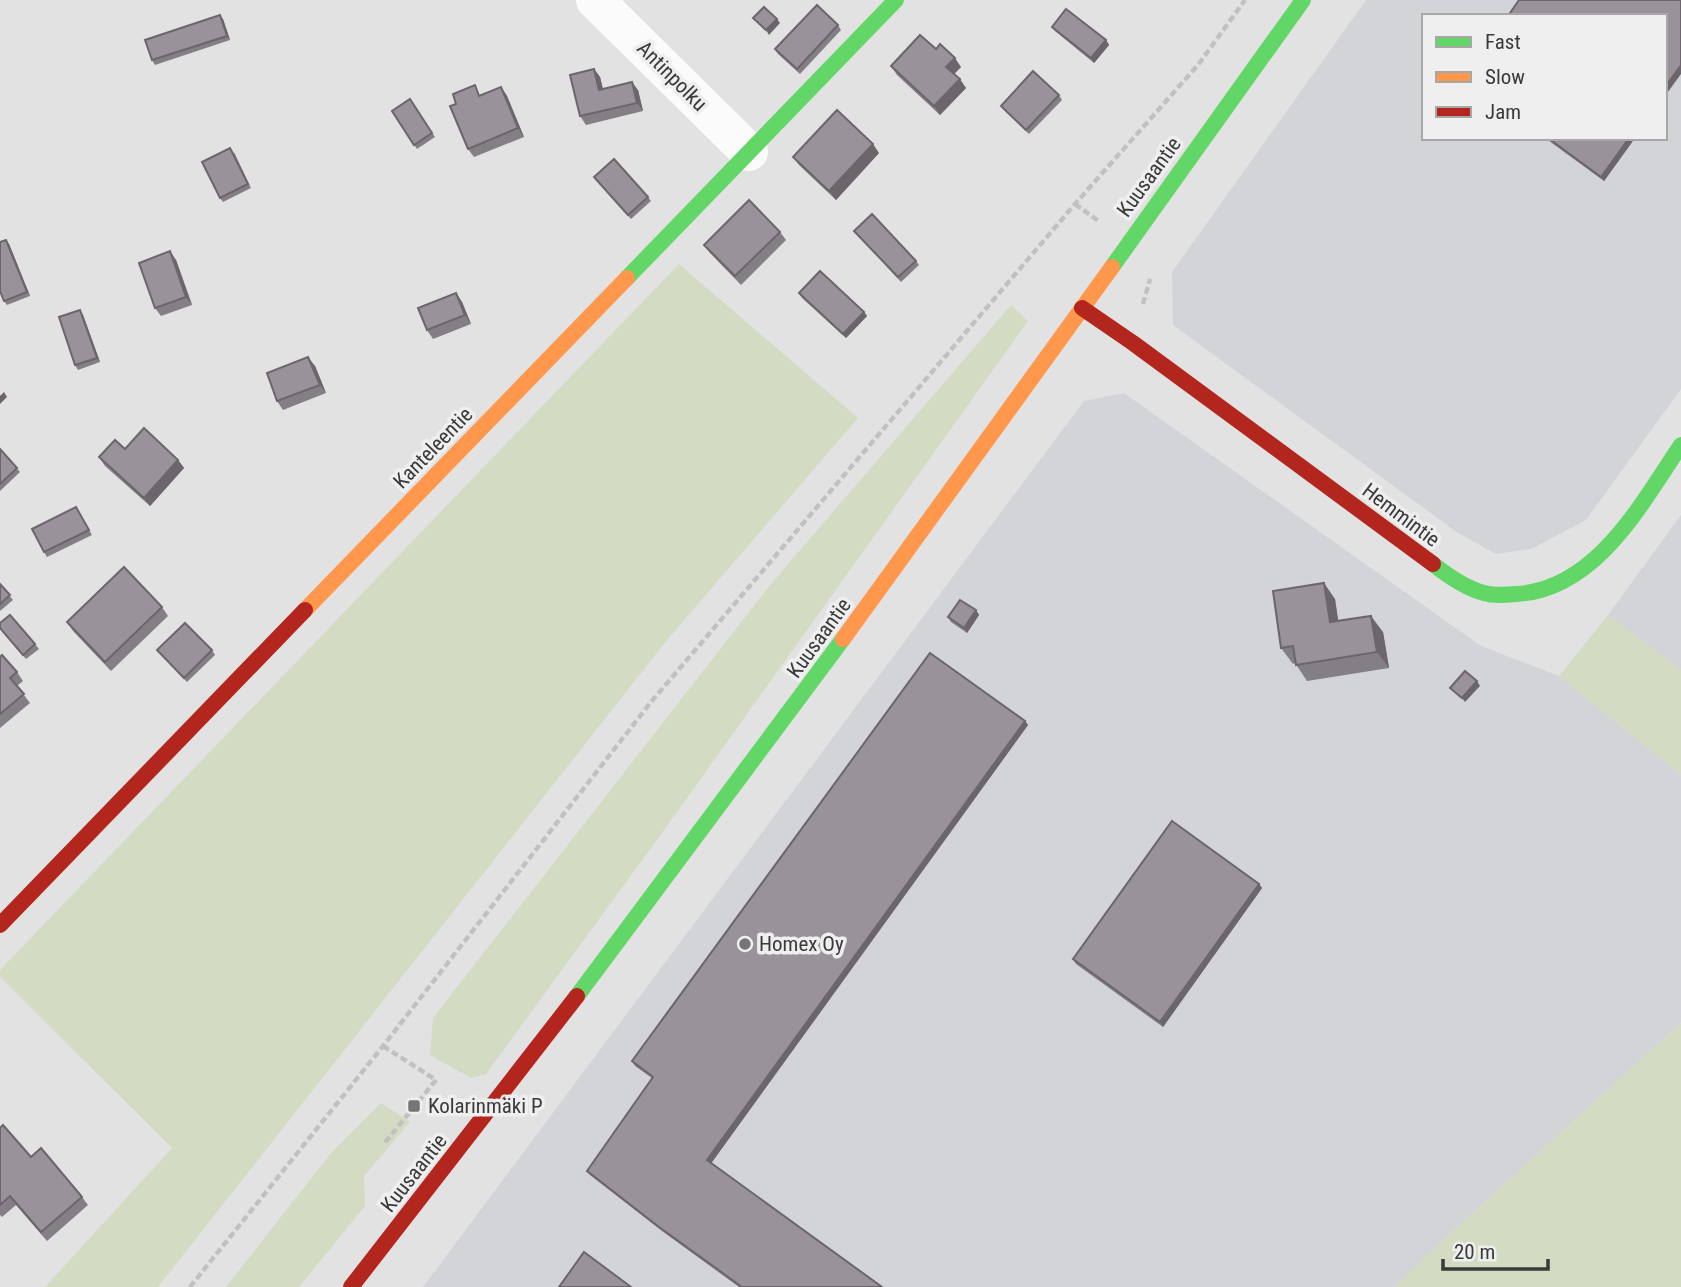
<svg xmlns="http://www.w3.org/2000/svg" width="1681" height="1287" viewBox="0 0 1681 1287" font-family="'Roboto Condensed',sans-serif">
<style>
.built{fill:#d2d4d8;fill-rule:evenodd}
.green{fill:#d4dbc3}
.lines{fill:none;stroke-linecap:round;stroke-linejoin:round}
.path{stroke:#c1c1c2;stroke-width:4.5;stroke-dasharray:7 3.5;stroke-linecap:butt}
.street{stroke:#fbfbfb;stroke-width:38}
.fast{stroke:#63d668;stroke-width:16}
.slow{stroke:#ff974d;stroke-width:16}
.jam{stroke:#b3261e;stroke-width:16}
.wall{fill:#847e85}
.shaded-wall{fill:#6c666c}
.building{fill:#9a929b;stroke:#6c666c;stroke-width:2}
.poi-dot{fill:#757575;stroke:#efeff0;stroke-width:2.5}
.labels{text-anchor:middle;stroke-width:7;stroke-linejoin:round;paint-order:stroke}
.street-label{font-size:21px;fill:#3a3a3a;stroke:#efeff0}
.poi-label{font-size:21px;fill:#3a3a3a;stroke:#efeff0;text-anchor:start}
</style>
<rect width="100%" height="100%" fill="#e2e2e3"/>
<g class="built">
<path d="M1366 0H1681V389L1586 520 1531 549 1496 554 1458 533 1173 325 1172 272ZM1424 16H1665V138H1424Z"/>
<path d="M1124 393 1481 646 1559 676 1681 775V1023L1452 1232 1394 1287H423L1084 401Z"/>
<path d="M1681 515V670L1608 615Z"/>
</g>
<g class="green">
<path d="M679 264 858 418 667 640 158 1287H45L172 1148 0 977V970Z"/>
<path d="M1011 305 1028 321 667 826 486 1074 471 1078 430 1055 433 1018 770 585Z"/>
<path d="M1608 615 1681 670V775L1559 676Z"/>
<path d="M1681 1023V1287H1394L1452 1232Z"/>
<path d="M381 1103 410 1122 364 1176 365 1206 299 1287H226L331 1153Z"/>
</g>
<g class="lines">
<g class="path">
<path d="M1075 204 1100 222"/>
<path d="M1143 304 1150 279"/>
<path d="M383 1046 436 1080 383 1145"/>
<path d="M190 1287 383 1046 651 702 1075 204 1198 65 1245 0"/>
</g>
<path class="street" d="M595 0 749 152"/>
<g class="fast">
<path d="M1112 267 1303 0"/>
<path d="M627 278 896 0"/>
<path d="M1433 564C1448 576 1465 588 1484 593 1494 596 1505 595 1516 594 1596 590 1641 504 1681 445"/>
<path d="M577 996 843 639"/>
</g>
<g class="slow">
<path d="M305 610 627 278"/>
<path d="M843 639 1112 267"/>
</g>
<g class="jam">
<path d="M1082 308 1133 343 1433 564"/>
<path d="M0 925 305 610"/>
<path d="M351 1287 577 996"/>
</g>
</g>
<g class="wall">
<path d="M223 19 230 40 155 65 152 60Z"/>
<path d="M838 25 841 30 800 74 778 54 775 49Z"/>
<path d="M1052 27 1106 40 1109 45 1094 63 1055 31Z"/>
<path d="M936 49 961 67 954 74 966 88 940 115 897 75 891 66Z"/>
<path d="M594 69 600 77 603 89 638 90 643 111 586 125 580 116Z"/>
<path d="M501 87 507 96 524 137 474 157 468 149 482 95Z"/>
<path d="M1059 95 1062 100 1029 134 1004 110 1001 106Z"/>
<path d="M410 99 435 137 417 149 392 111Z"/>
<path d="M1545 138H1635L1604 181Z"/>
<path d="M234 152 251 188 223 202 220 198Z"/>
<path d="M879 153 836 200 799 165 793 157Z"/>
<path d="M594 177 648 197 651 201 631 219Z"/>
<path d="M854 231 916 261 919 265 901 282Z"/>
<path d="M780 232 786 240 741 285 710 253 704 245Z"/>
<path d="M9 244 30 296 7 305 4 301Z"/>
<path d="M176 260 192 305 161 316 155 308Z"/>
<path d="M456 293 462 302 471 324 433 339 427 330Z"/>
<path d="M799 293 864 312 867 316 846 338 802 298Z"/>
<path d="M83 315 100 362 78 370 75 365Z"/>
<path d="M315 366 326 393 283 410 277 401Z"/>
<path d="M0 449 20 472 0 491Z"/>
<path d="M125 449 178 460 184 468 150 506 105 466 99 457Z"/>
<path d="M76 507 92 535 47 557 44 552Z"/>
<path d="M0 584 13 600 0 611Z"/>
<path d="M1335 599 1338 621 1383 632 1389 668 1307 681 1295 663 1293 664 1281 648Z"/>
<path d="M162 607 168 616 111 671 73 631 67 622Z"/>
<path d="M976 610 979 615 967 633 951 622 948 617Z"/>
<path d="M1 630 35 644 39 649 26 659Z"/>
<path d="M157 650H212L215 655 187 682Z"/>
<path d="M0 657 17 672 23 681 17 686 30 703 0 728Z"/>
<path d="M1025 721 1028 725 711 1163 882 1287H739L662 1231 590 1175 587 1171 652 1078 635 1066 632 1061Z"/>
<path d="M1259 884 1262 888 1163 1027 1076 964 1073 959Z"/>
<path d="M0 1128 31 1157 82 1197 88 1205 47 1241 16 1205 2 1217 0 1215Z"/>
</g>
<g class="shaded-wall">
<path d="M220 15 223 19 230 40 227 36Z"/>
<path d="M777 19 780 23 769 35 766 30Z"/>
<path d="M1106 40 1109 45 1094 63 1091 58Z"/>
<path d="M955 58 961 67 952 76 946 67Z"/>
<path d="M1681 65V74L1665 96V87Z"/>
<path d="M594 69 600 77 605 98 599 90Z"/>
<path d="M960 79 966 88 940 115 934 106Z"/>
<path d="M632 82 638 90 643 111 637 103Z"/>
<path d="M501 87 507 96 524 137 518 128Z"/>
<path d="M1629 138H1635L1604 181 1601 177Z"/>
<path d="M873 144 879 153 836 200 829 191Z"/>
<path d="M6 240 9 244 30 296 27 292Z"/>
<path d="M170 251 176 260 192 305 186 297Z"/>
<path d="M456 293 462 302 471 324 465 315Z"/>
<path d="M80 310 83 315 100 362 97 358Z"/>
<path d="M864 312 867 316 846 338 843 334Z"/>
<path d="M308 357 315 366 326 393 320 385Z"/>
<path d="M4 392 7 397 0 404V396Z"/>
<path d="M178 460 184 468 150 506 144 498Z"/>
<path d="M1324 583 1335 599 1341 639 1330 622Z"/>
<path d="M976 610 979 615 967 633 964 628Z"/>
<path d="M1371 616 1383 632 1389 668 1377 652Z"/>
<path d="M1477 681 1480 686 1465 702 1462 698Z"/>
<path d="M1025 721 1028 725 710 1165 707 1160Z"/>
<path d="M1259 884 1262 888 1163 1027 1160 1022Z"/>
</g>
<g class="building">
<path d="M1519 0H1681V65L1665 87V16H1508Z"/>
<path d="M817 5 838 25 797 69 775 49Z"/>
<path d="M764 7 777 19 766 30 753 18Z"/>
<path d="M1066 9 1106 40 1091 58 1052 27Z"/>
<path d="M220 15 227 36 152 60 145 40Z"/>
<path d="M920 35 936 49 940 44 955 58 946 67 960 79 934 106 891 66Z"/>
<path d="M594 69 599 90 632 82 637 103 580 116 570 75Z"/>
<path d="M1033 71 1059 95 1026 130 1001 106Z"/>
<path d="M475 85 479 96 501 87 518 128 468 149 450 106 456 104 453 94Z"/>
<path d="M410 99 432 133 414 145 392 111Z"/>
<path d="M837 110 873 144 829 191 793 157Z"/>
<path d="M1548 138H1629L1601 177Z"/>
<path d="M230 148 248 184 220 198 202 162Z"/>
<path d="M614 159 648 197 628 215 594 177Z"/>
<path d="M749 200 780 232 735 276 704 245Z"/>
<path d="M872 214 916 261 898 277 854 231Z"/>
<path d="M6 240 27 292 4 301 0 291V242Z"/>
<path d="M170 251 186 297 155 308 139 263Z"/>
<path d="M820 271 864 312 843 334 799 293Z"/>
<path d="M456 293 465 315 427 330 418 308Z"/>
<path d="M80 310 97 358 75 365 59 317Z"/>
<path d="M308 357 320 385 277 401 267 373Z"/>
<path d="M144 428 178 460 144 498 99 457 115 440 125 449Z"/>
<path d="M0 449 17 468 0 484Z"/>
<path d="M76 507 89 530 44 552 32 529Z"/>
<path d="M124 567 162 607 105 662 67 622Z"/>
<path d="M1324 583 1330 622 1371 616 1377 652 1296 665 1293 646 1281 648 1273 591Z"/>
<path d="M0 584 10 595 0 604Z"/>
<path d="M960 600 976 610 964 628 948 617Z"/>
<path d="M10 615 35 644 23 655 0 628V623Z"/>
<path d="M185 623 212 650 184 678 157 650Z"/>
<path d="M930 653 1025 721 707 1160 882 1287H742L659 1227 587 1171 653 1077 632 1061Z"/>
<path d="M2 655 17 672 10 678 24 694 0 714V657Z"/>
<path d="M1465 671 1477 681 1462 698 1450 688Z"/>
<path d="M1172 821 1259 884 1160 1022 1073 959Z"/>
<path d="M3 1125 31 1157 41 1148 82 1197 41 1232 10 1196 0 1205V1128Z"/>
<path d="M584 1252 631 1287H559Z"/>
</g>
<g class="poi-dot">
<circle cx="745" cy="944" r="7"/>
<rect x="407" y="1099" width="14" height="14" rx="3.5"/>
</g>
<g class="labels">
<g class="street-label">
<text transform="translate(672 76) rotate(45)" y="7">Antinpolku</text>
<text transform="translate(1149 177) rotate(-54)" y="7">Kuusaantie</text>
<text transform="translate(433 448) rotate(-46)" y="7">Kanteleentie</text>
<text transform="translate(1401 515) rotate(37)" y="7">Hemmintie</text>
<text transform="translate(819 638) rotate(-54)" y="7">Kuusaantie</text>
<text transform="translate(414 1173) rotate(-52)" y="7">Kuusaantie</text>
</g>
<g class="poi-label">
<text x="759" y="951">Homex Oy</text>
<text x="428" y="1113">Kolarinmäki P</text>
</g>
</g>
<rect x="1422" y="14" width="245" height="126" fill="#efeff0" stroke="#a7a7a7" stroke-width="2"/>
<rect x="1436" y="37" width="35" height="10" fill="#63d668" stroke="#a7a7a7" stroke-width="2"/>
<text x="1485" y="49" font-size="21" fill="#3a3a3a">Fast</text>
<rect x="1436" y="72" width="35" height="10" fill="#ff974d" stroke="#a7a7a7" stroke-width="2"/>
<text x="1485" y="84" font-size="21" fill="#3a3a3a">Slow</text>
<rect x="1436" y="107" width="35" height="10" fill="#b3261e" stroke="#a7a7a7" stroke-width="2"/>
<text x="1485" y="119" font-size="21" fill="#3a3a3a">Jam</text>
<path d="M1443 1259v10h105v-10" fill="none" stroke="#3a3a3a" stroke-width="3.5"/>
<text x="1454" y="1259" font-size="21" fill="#3a3a3a" stroke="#efeff0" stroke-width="5" paint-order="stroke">20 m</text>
</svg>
